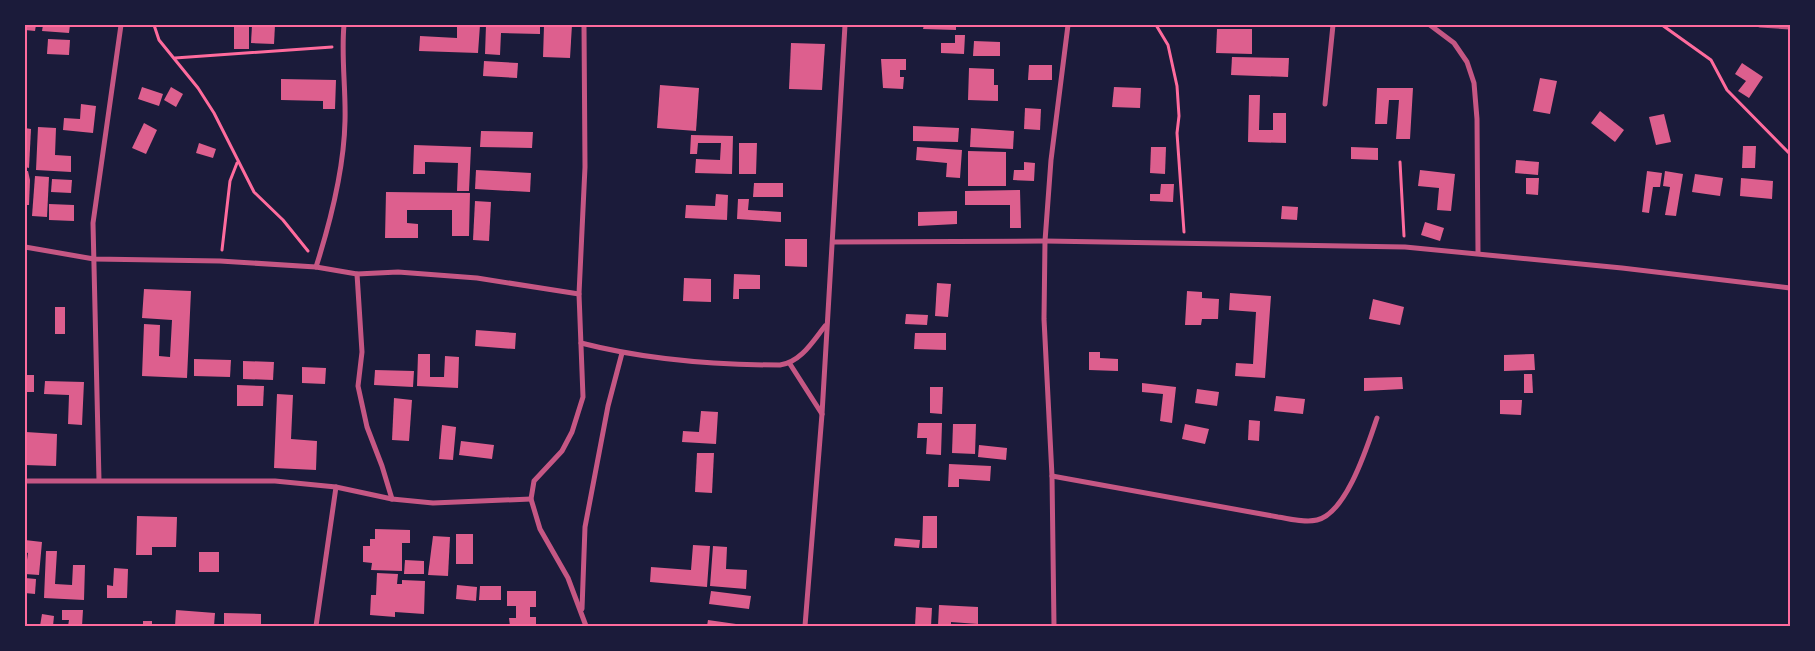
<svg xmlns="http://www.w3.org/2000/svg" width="1815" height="651" viewBox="0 0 1815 651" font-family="Poppins,sans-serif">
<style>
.building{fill:#dd5f8e}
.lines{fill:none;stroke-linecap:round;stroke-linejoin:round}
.path{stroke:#ff6b9d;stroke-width:3}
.minor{stroke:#c65784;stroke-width:5}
.neatline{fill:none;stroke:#ff6b9d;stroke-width:2}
</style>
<rect width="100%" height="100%" fill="#1b1b3a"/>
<g class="building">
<path d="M25 25H36L35 31 25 30Z"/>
<path d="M43 25H70L69 33 42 31Z"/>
<rect x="234" y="25" width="15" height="24"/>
<path d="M252 25H275L274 44 251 43Z"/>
<path d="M457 25H480L478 53 419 51 420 36 457 38Z"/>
<path d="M486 25H540V34L501 33 500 55 485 54Z"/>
<path d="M544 25H572L570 58 543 57Z"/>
<path d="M924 25H956V30L923 29Z"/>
<path d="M1217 29H1252V54L1216 53Z"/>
<path d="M955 35H965L964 54 941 53V43H955Z"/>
<path d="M48 39 70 40 69 55 47 54Z"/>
<path d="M974 41 1000 42V56H973Z"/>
<path d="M791 43 825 44 822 90 789 89Z"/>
<path d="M1232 57 1289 58 1288 77 1231 75Z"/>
<path d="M881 59H906V70H900V77H904L903 89 883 88Z"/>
<path d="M484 61 518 63 517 78 483 76Z"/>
<path d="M1742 63 1763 77 1749 98 1738 91 1746 81 1735 74Z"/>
<path d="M1029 65H1052V80H1028Z"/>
<path d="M969 68 994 69V85H998V101L968 100Z"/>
<path d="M1540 78 1557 81 1550 114 1533 111Z"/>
<path d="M281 79 336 80 335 109H323V101L281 100Z"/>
<path d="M660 85 699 88 696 131 657 128Z"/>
<path d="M142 87 163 94 159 106 138 99Z"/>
<path d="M171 87 183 94 176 107 164 100Z"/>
<path d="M1114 87 1141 88 1140 108 1112 107Z"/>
<path d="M1377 88H1413L1410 139H1396L1399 100H1389L1387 124H1375Z"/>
<path d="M1249 95H1260L1259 130H1273V113H1286V143L1248 142Z"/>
<path d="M81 104 96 106 93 133 63 130 64 118 80 119Z"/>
<path d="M1025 108 1041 109 1040 130 1024 129Z"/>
<path d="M1600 111 1624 130 1615 142 1591 123Z"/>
<path d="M1664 114 1671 142 1656 145 1649 117Z"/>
<path d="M144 123 157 130 146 154 132 148Z"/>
<path d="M913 126 959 128 958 142 913 141Z"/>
<path d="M38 127 56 128 55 155 71 156V172L36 170Z"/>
<path d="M25 128 31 129 29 168 25 167Z"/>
<path d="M971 128 1014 131 1013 149 970 147Z"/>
<path d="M481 131 533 132 532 148 480 147Z"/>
<path d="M691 135 733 136 732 174 695 173 696 159 720 160 721 143H698L697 154H690Z"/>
<path d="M199 143 216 149 213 158 196 153Z"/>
<path d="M739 143H757L756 174H739Z"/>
<path d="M414 145 471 147 469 191H457L458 163 425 162V174H413Z"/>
<path d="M1743 146H1756L1755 168H1742Z"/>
<path d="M917 147 962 150 960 178 946 177 947 163 916 160Z"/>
<path d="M1151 147H1166L1165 174 1150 173Z"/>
<path d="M1351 147 1378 148V160L1351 159Z"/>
<path d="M968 151 1006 152V186H968Z"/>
<path d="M1516 160 1539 162 1538 175 1515 173Z"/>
<path d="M1024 162 1035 163 1034 181 1013 180 1014 170H1024Z"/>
<path d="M476 170 531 173 530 192 475 189Z"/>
<path d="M1420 170 1455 174 1451 211 1437 210 1439 188 1418 186Z"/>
<path d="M25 171H28L30 180 29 205H25Z"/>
<path d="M1647 171 1662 173 1660 187H1653L1649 213 1642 212Z"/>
<path d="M1665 171 1683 174 1676 216 1665 215 1670 187 1663 186Z"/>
<path d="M1695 174 1723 178 1720 196 1692 192Z"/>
<path d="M35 176 49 177 47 217 32 216Z"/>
<path d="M1526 178H1539L1538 195 1526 194Z"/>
<path d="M1741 178 1773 181 1772 199 1740 196Z"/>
<path d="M52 179 72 180 71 193 51 192Z"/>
<path d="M754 183H783V197H753Z"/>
<path d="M1161 184H1174L1173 202 1150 201V194H1160Z"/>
<path d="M1020 190 1021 228H1010V205H965V191Z"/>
<path d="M386 192 470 193 469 236H452V210H407V223L418 224V238H385Z"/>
<path d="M716 194 728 195 727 220 685 218 686 205 715 206Z"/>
<path d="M738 199H749L748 210 781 212V222L737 219Z"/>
<path d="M475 201 491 202 489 241 473 240Z"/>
<path d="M49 204 74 205V221L49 220Z"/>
<path d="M1282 206 1298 207 1297 220 1281 219Z"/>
<path d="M957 211V224L918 226V212Z"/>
<path d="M1425 222 1444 228 1440 241 1421 235Z"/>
<path d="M785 239H807V267L785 266Z"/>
<path d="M734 274 760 275V289H739V299H733Z"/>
<path d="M684 278 711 279V302L683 301Z"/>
<path d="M937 283 951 284 948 317 935 316Z"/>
<path d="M144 289 191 291 187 378 142 376 144 324 160 325 159 356 170 357 172 320 142 318Z"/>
<path d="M1187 291 1202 292V298L1219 299 1218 319H1202L1201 325H1185Z"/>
<path d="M1230 293 1271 296 1265 378 1235 376 1236 363 1253 364 1256 312 1229 310Z"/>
<path d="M1373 299 1404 307 1400 325 1369 319Z"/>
<rect x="55" y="307" width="10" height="27"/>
<path d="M906 314 928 315 927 325 905 324Z"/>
<path d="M476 330 516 333 515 349 475 346Z"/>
<path d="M915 333H946V350L914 349Z"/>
<path d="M1089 352H1100V358L1118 359V371L1089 370Z"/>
<path d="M418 354H430V377H444L445 356 459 357 458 388 417 386Z"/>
<path d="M1534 354 1535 370 1504 371V355Z"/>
<path d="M194 359 231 360 230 377 194 376Z"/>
<path d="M243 361 274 362 273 380 243 379Z"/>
<path d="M302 367 326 368 325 384 302 383Z"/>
<path d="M375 370 414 371 413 387 374 385Z"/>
<path d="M1524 374H1532L1533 393H1524Z"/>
<rect x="25" y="375" width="9" height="17"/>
<path d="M1402 377 1403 389 1364 391V378Z"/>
<path d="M45 381 84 382 82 425 68 424 69 395 44 394Z"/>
<path d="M1142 383 1176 387 1172 423 1160 421 1163 394 1142 392Z"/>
<path d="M237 385 264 386 263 406H237Z"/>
<path d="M930 387H943L942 414 930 413Z"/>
<path d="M1197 389 1219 392 1217 406 1195 403Z"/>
<path d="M277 394 293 395 291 439 317 441 316 470 274 468Z"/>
<path d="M1276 396 1305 399 1303 414 1274 411Z"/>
<path d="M394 398 412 400 409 441 392 440Z"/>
<path d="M1500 400H1522L1521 415 1500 414Z"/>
<path d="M701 411 718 412 716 444 682 442 683 431 699 432Z"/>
<path d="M1249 420 1260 421 1259 441 1248 440Z"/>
<path d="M918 423H942L941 455 926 454 927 438H917Z"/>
<path d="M953 424H976L975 454 952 453Z"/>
<path d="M1185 424 1209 429 1205 444 1182 439Z"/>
<path d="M442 425 456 427 453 460 439 459Z"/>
<path d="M26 432 57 434 56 466 25 465Z"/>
<path d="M461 441 494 445 492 459 459 455Z"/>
<path d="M979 445 1007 448 1006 460 978 457Z"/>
<path d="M697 453H714L712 493 695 492Z"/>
<path d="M949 464 991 466 990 481 959 479V487H948Z"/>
<path d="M137 516 177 517 176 547H152V555H136Z"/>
<path d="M923 516H937V548H922Z"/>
<path d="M375 529 410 530V543H402V571L371 570 372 563 363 562V546H370V539H375Z"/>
<rect x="456" y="534" width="17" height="30"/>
<path d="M433 536 450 537 448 576 428 575Z"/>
<path d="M895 538 920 540 919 548 894 546Z"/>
<path d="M25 540 42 542 39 575 25 574 28 553 25 552Z"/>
<path d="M693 545 710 546 707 587 650 582 651 567 691 570Z"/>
<path d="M713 546 727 547 726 569 747 570 746 589 710 586Z"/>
<path d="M46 551H57L55 584 72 585 73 565H85L84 600 44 598Z"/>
<rect x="199" y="552" width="20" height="20"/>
<path d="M405 560 424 561V574H404Z"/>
<path d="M114 568 128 569 127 598H107V585L113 586Z"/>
<path d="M377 573 398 574 397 584H402V580L425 581 424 614 395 612V617L370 615 371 595H376Z"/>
<path d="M25 578 36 579 35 594 25 593Z"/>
<path d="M457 585 477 587 476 601 456 599Z"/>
<path d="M480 586H501V600H479Z"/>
<path d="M507 591H536V607H530V617H536V626H510L509 618H516V606H507Z"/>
<path d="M711 591 751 596 749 609 709 604Z"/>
<path d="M939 605 978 607V624L951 622V626H938Z"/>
<path d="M916 607 932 608 931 626H915Z"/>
<path d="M62 610H83L82 626H68L69 620H62Z"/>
<path d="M176 610 215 613 214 626H175Z"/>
<path d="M224 613 261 614V626H224Z"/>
<path d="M42 614 54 616 53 626H40Z"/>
<path d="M708 620 743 625V626H707Z"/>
<rect x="143" y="621" width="9" height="5"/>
<rect x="356" y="624" width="13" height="2"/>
</g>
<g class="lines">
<g class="path">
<path d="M154 25 159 40 198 88 214 113 254 192 283 220 308 251"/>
<path d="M1156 25 1168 45 1177 86 1179 116 1177 133 1184 232"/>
<path d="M1662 25 1711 60 1727 90 1790 154"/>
<path d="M175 58 332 47"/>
<path d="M1400 162 1404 236"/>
<path d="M222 250 230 181 237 163"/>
</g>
<g class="minor">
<path d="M584 25 585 167 579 294 583 397 572 432 562 451 534 481 531 499 540 529 568 578 586 626"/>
<path d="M1430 25 1454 43 1467 62 1474 83 1477 119 1478 253"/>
<path d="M1760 25 1790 27"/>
<path d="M1325 104 1333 25"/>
<path d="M833 242 1045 241 1405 247 1622 268 1790 288"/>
<path d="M25 247 94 259 220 261 316 267 357 274 398 272 477 278 579 294"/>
<path d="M316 267C331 220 344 170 345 121 346 89 341 57 344 25"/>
<path d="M357 274 362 352 358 386 367 427 382 466 392 499"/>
<path d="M581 343C647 360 713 365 780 365 801 362 813 341 825 326"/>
<path d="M790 364 822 414"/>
<path d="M1052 476 1278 517C1291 519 1305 523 1317 520 1347 513 1368 444 1377 418"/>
<path d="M99 480 93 223 121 25"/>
<path d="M25 481H275L336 487 392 499 433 503 531 499"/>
<path d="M582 609 585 527 608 406 622 353"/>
<path d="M316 626 336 487"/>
<path d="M805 626 822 414 845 25"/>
<path d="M1054 626 1052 476 1044 319 1045 241 1051 160 1068 25"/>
</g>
</g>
<rect width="1815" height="651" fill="none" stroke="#1b1b3a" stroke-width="52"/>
<rect x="26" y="26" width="1763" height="599" class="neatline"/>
</svg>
